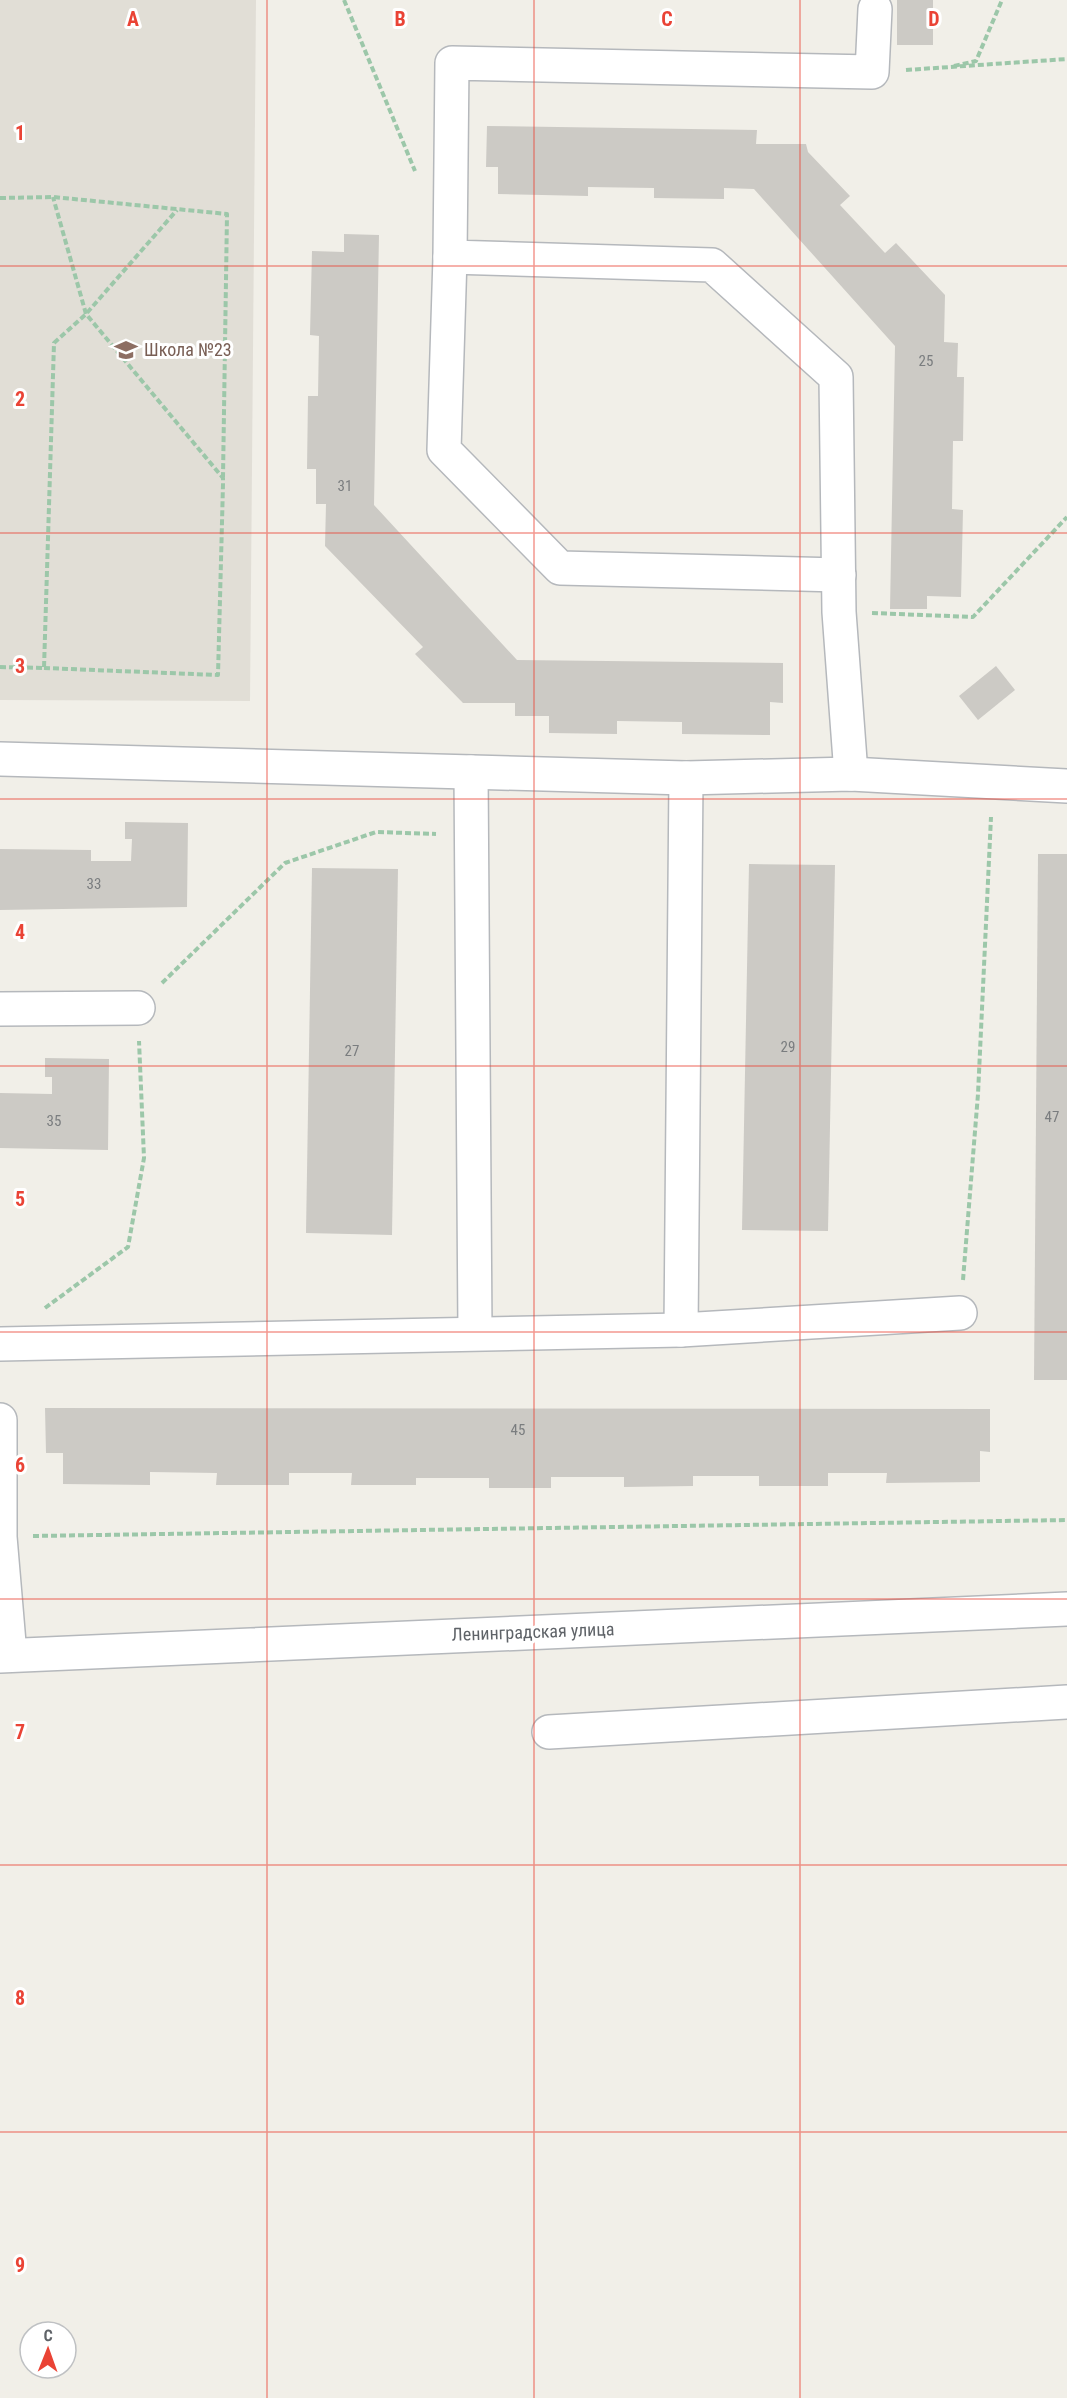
<svg xmlns="http://www.w3.org/2000/svg" width="1067" height="2398" viewBox="0 0 1067 2398" font-family="'Roboto Condensed',sans-serif">
<style>
.education{fill:#e1ded6}
.building{fill:#cccac5}
.lines{fill:none;stroke-linecap:round;stroke-linejoin:round}
.minor-casing{stroke:#b5b8bc;stroke-width:36}
.path{stroke:#9cc7a9;stroke-width:4;stroke-dasharray:6 3;stroke-linecap:butt}
.minor{stroke:#fff;stroke-width:33}
.grid{fill:none;stroke:#ea4335;stroke-width:1.5;stroke-opacity:0.55}
.labels{text-anchor:middle;stroke-width:6;stroke-linejoin:round;paint-order:stroke}
.number-label{font-size:15px;fill:#7a7d7f}
.education-label{font-size:18px;fill:#785e54;stroke:#fff;text-anchor:start}
.street-label{font-size:18px;fill:#5f6368;stroke:#fff}
.grid-label{font-size:20px;text-anchor:middle;font-weight:bold;fill:#ea4335;stroke:#fff;stroke-width:6;stroke-linejoin:round;paint-order:stroke}
</style>
<rect width="100%" height="100%" fill="#f1efe8"/>
<path class="education" d="M0 0H256L250 701 0 700Z"/>
<g class="building">
<rect x="897" y="0" width="36" height="45"/>
<path d="M487 126 757 130 756 144H806L808 152 850 196 840 205 885 253 896 243 945 295 944 342 958 343 957 377H964L963 441H953L952 509 963 510 961 597 927 596V609H890L895 346 754 189 724 188V199L654 198V188L588 187V196L498 194V167H486Z"/>
<path d="M344 234 379 235 374 505 517 660 783 663V703L770 702V735L682 734V722L617 721V734L549 733V716H515V703H463L415 654 423 647 325 546 326 504H316V469H307L308 396H318L319 336 310 335 312 251 344 252Z"/>
<path d="M996 666 1015 690 978 720 959 696Z"/>
<path d="M125 822 188 823 187 907 0 910V849L91 850V861H131L132 839H125Z"/>
<path d="M1038 854H1067V1380H1034Z"/>
<path d="M749 864 835 865 828 1231 742 1230Z"/>
<path d="M312 868 398 869 392 1235 306 1233Z"/>
<path d="M45 1058 109 1059 108 1150 0 1148V1093L52 1094V1077H45Z"/>
<path d="M45 1408 990 1409V1452L980 1451V1482L886 1483 887 1473H828V1486H759V1476H693V1486L624 1487V1477H551V1488H489V1478H416V1485H351L352 1473H289V1485H216L217 1473 150 1472V1485L63 1484V1453H46Z"/>
</g>
<g class="lines">
<g class="minor-casing">
<g id="minor">
<path d="M450 257 444 450 560 568 839 575"/>
<path d="M0 759 686 778 851 774 1067 786"/>
<path d="M471 772 475 1333"/>
<path d="M851 774 839 612 836 377 712 265 450 257 452 63 872 72 875 9"/>
<path d="M0 1009 138 1008"/>
<path d="M681 1330 686 778"/>
<path d="M0 1344 681 1330 960 1313"/>
<path d="M0 1420V1537L10 1655"/>
<path d="M0 1656 1067 1609"/>
<path d="M549 1732 1067 1702"/>
</g>
</g>
<g class="path">
<path d="M344 0 415 171"/>
<path d="M954 66 976 61 1002 0"/>
<path d="M906 70 1067 59"/>
<path d="M0 198 53 197 227 214 223 477"/>
<path d="M872 613 973 617 1067 517"/>
<path d="M0 667 44 668 54 343 86 314 177 210"/>
<path d="M44 668 218 675 223 484V478L86 314 53 197"/>
<path d="M162 983 285 863 376 832 436 834"/>
<path d="M963 1280 978 1094 991 817"/>
<path d="M45 1308 128 1247 144 1158 139 1041"/>
<path d="M33 1536 1067 1520"/>
</g>
<use href="#minor" class="minor"/>
</g>
<path class="grid" d="M267 0V2398M534 0V2398M800 0V2398M0 266H1067M0 533H1067M0 799H1067M0 1066H1067M0 1332H1067M0 1599H1067M0 1865H1067M0 2132H1067"/>
<defs>
<g id="school-bare" transform="scale(1.8)"><path d="M0-5L7-2L0 1L-7-2ZM-4 1L0 2.5L4 1V4Q0 6-4 4Z" fill="#8d6e63" stroke="#fff" stroke-width="2.5" paint-order="stroke"/></g>
</defs>
<g fill-rule="evenodd">
<use href="#school-bare" x="126" y="350"/>
</g>
<g class="labels">
<g class="number-label">
<text x="926" y="366">25</text>
<text x="345" y="491">31</text>
<text x="94" y="889">33</text>
<text x="788" y="1052">29</text>
<text x="352" y="1056">27</text>
<text x="1052" y="1122">47</text>
<text x="54" y="1126">35</text>
<text x="518" y="1435">45</text>
</g>
<g class="education-label">
<text x="144" y="356">Школа №23</text>
</g>
<g class="street-label">
<text transform="translate(533 1632) rotate(-2)" y="6">Ленинградская улица</text>
</g>
</g>
<g class="grid-label">
<text x="133" y="26">A</text>
<text x="400" y="26">B</text>
<text x="667" y="26">C</text>
<text x="934" y="26">D</text>
<text x="20" y="140">1</text>
<text x="20" y="406">2</text>
<text x="20" y="673">3</text>
<text x="20" y="939">4</text>
<text x="20" y="1206">5</text>
<text x="20" y="1472">6</text>
<text x="20" y="1739">7</text>
<text x="20" y="2005">8</text>
<text x="20" y="2272">9</text>
</g>
<g transform="translate(48 2350) rotate(1)"><circle r="28" fill="#ffffff" stroke="#bfc1c3" stroke-width="1.5"/>
<path d="M0-4.5L10 22L0 15L-10 22Z" fill="#ea4335"/>
<text y="-9" font-size="16" font-weight="bold" text-anchor="middle" fill="#5f6368">С</text>
</g>
</svg>
